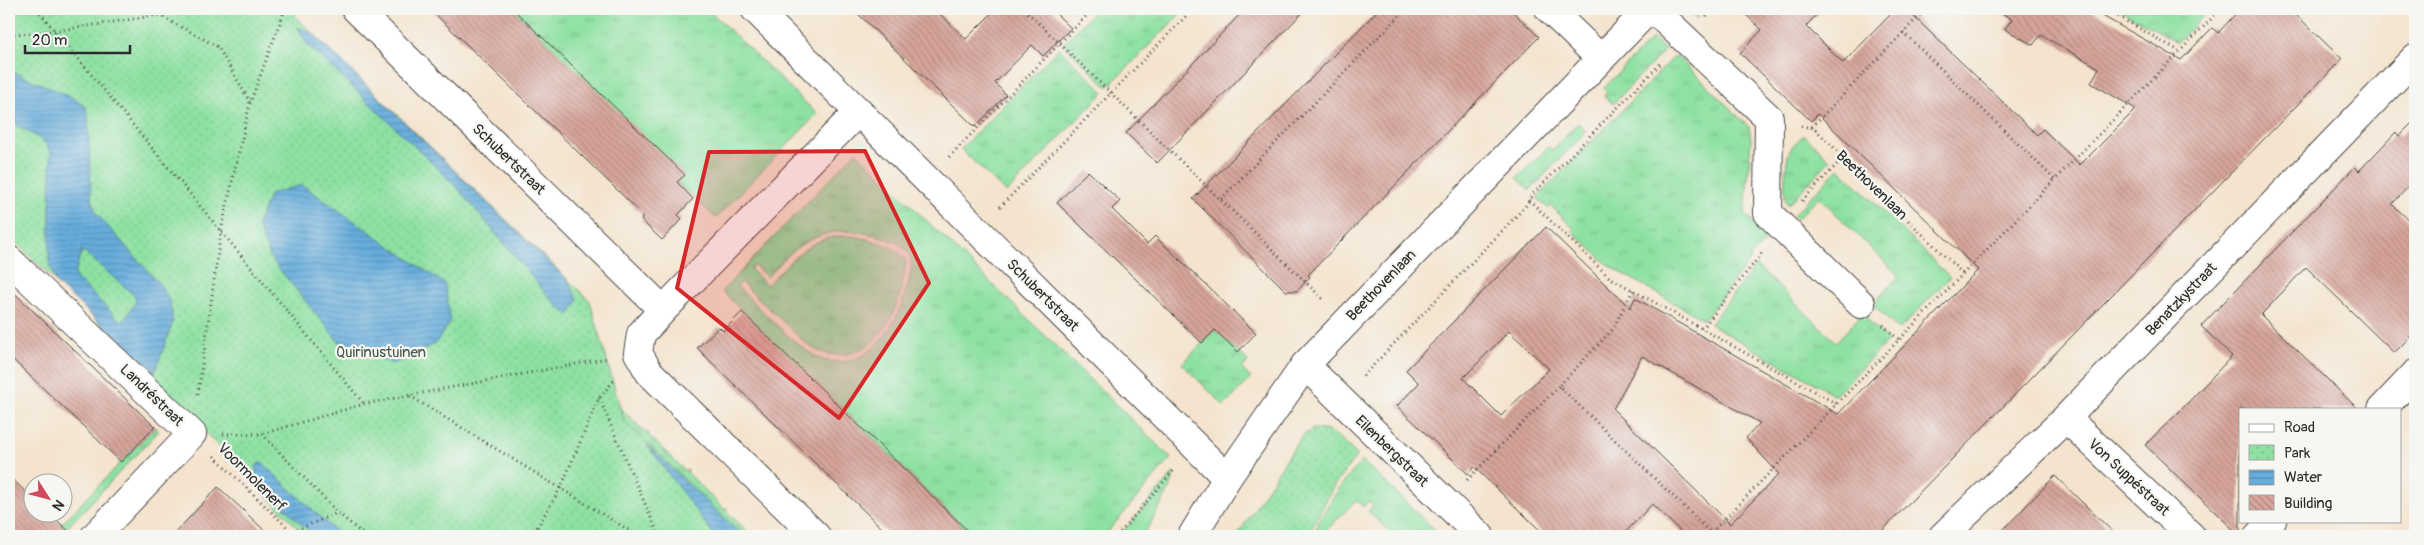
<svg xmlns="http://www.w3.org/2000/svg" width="2424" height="545" viewBox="0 0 2424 545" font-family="Pangolin,sans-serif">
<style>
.grass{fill:url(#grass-tufts);stroke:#5c8666;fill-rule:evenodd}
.park{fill:url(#park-dots);stroke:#5c8666}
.water{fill:url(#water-rules);stroke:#486c84;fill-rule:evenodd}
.building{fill:url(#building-back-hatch);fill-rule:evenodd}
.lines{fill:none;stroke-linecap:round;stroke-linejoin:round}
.minor-casing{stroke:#494744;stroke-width:30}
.path{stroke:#494744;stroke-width:3;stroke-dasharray:1 4;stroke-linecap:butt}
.minor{stroke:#fff;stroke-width:28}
.marked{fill:#d62828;fill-opacity:0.2;stroke:#d62828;stroke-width:4;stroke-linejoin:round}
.labels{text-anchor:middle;stroke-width:4.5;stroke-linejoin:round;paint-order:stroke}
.street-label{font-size:15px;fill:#2b2b2b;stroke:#f6f6f2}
.park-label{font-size:15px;fill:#445849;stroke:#f6f6f2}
</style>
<defs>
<pattern id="grass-tufts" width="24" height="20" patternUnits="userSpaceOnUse" patternTransform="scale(1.25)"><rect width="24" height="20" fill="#8de1a2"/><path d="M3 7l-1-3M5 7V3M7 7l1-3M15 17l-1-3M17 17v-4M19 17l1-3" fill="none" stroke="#7ac18c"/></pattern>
<pattern id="park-dots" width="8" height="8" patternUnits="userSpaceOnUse" patternTransform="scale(1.25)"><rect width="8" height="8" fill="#8de1a2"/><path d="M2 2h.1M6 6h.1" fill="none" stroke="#7ac18c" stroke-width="1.8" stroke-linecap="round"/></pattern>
<pattern id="water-rules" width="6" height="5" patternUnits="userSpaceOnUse" patternTransform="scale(1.25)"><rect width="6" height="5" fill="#66addd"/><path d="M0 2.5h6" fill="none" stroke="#548db3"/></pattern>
<pattern id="building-back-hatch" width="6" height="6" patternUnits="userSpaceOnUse" patternTransform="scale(1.25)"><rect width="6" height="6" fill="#d7a59c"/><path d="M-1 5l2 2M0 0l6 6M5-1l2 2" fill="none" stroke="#af877f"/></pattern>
</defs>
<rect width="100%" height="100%" fill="#f6f6f2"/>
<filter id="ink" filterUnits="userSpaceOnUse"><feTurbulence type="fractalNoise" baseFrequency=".02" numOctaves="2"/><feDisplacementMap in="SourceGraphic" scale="10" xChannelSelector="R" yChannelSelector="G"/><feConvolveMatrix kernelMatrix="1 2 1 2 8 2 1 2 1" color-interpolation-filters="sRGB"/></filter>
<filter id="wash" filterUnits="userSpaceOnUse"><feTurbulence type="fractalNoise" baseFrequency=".0096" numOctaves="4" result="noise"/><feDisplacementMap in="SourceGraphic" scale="20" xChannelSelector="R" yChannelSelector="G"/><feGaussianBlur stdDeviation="1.12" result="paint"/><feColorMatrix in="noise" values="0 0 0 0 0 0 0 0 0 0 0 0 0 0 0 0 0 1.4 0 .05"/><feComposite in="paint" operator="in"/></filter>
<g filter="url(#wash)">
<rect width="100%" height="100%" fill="#f4e4cf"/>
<g class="grass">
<path d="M513 9H708L817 114 716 218 677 182 684 175Z"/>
<path d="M1097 9H1185L1108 87 1063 44Z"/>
<path d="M1686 9H1706L1696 19Z"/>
<path d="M2119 9H2210L2178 42Z"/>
<path d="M1653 38 1665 50 1613 104 1604 96 1607 92 1604 88Z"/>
<path d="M1059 48 1104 92 1006 193 961 149Z"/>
<path d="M1677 56 1749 127 1751 139 1745 213 1768 239 1750 257 1751 259 1704 320 1608 265 1572 231 1574 229 1551 206 1548 208 1537 198 1673 58Z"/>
<path d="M1578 123 1586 132 1530 190 1517 178 1548 147 1552 150Z"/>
<path d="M1804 135 1830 160 1788 205C1781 198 1786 160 1790 150 1793 144 1799 140 1804 135Z"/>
<path d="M856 152 1171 458 1104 536H973L722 291ZM839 231C859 231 896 235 909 254 914 262 910 276 908 284 898 322 873 372 824 360 802 354 755 304 737 286L741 282C757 297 773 312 788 326 795 333 803 342 811 347 822 354 835 356 847 354 889 346 902 297 906 261 902 252 887 245 877 242 823 224 802 249 767 285L750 269 754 265 767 277C792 251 801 238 839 231Z"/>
<path d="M1839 168 1950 277 1899 330 1872 304 1899 276 1819 197 1797 219 1793 215Z"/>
<path d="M1756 265 1836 342 1862 314 1888 341 1835 395 1710 324Z"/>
<path d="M1215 330 1248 361 1242 369 1251 378 1224 406 1182 364Z"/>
<path d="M616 404 646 433H649L648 435 685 471 688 470 687 472 724 509 727 508 726 511 752 536H667Z"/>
<path d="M155 427 159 431 59 536H50Z"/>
<path d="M1363 461 1367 465 1441 536H1394L1368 511 1373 506 1369 501 1363 507 1356 500 1321 536H1313C1324 508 1341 482 1363 461Z"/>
<path d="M1174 473 1171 487 1143 536H1119Z"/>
</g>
<g class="park">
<path d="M9 9H293L296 17 590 301 624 421 745 536H306L88 312 9 236Z"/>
<path d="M1313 429C1335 429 1342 441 1357 455L1333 487 1308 536H1237L1294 447 1302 436Z"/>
</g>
<g class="water">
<path d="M298 27 312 33 569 282 578 300 569 315 554 303 454 184 306 43Z"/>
<path d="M9 70 73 98 85 107 88 114 91 196 96 213 162 287 170 302 173 322 155 372 56 283 49 263 51 152 44 141 9 121ZM82 250 135 296 136 302 123 321 119 320 75 277V272Z"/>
<path d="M302 185 445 284 450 322 435 344 393 364 338 341 271 259 257 225 270 194Z"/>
<path d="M647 445 742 536H715Z"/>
<path d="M261 462 341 536H314L256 480V466Z"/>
</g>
<g id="blocks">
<g class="building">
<path d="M430 9H513L685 175 677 182 693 199 678 215 682 219 662 240 641 220 643 215Z"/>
<path d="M853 9H935L966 39 996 9H1051L1071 28 1043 56 1032 45 995 83 1006 95 975 127Z"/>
<path d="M1245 9H1306L1157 163 1126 133Z"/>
<path d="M1379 9H1510L1539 37 1308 275 1310 277 1297 291H1286L1193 199Z"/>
<path d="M1740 9H1822L1806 26 1843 63 1896 9H1906L2037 135 2043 129 2080 165 2136 109 2091 83 2099 68 2041 35 2033 45 2005 29 2012 19 1994 9H2090L2181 60 2212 28 2218 33 2240 9H2290L2342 59 1877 536H1685L1652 504 1622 536H1546L1474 467 1468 474 1397 406 1419 383 1406 370 1546 227 1630 308 1635 298 1838 414 1978 270 1818 114 1811 121 1740 53 1762 30ZM1509 331 1549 369 1501 416 1463 378ZM1642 356 1760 423 1746 438 1779 474 1730 524 1613 409Z"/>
<path d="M2415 120V180L2392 204 2415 226V332L2394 353 2306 267 2261 315 2358 409H2240V536L2145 445 2181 410 2232 356 2201 326 2355 167 2359 171 2396 132 2399 136Z"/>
<path d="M1088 171 1120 201 1112 209 1147 244 1155 236 1256 333 1238 352 1215 330 1202 343 1057 203Z"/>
<path d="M9 288 155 427 121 462 9 356Z"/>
<path d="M742 312 973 536H890L697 348 719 327 723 331Z"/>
<path d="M9 476 32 498V512H48L74 536H9Z"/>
<path d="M2055 476 2117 536H1997Z"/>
<path d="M218 487 242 509 270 536H172Z"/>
</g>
</g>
</g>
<g filter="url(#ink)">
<use href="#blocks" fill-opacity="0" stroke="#494744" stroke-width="1"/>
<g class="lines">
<g class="minor-casing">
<g id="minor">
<path d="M356 9 663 310"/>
<path d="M755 9 1227 478"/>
<path d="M1549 9 1600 58"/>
<path d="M1653 9 1769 118 1768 213 1861 304"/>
<path d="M9 260 192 434 95 536"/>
<path d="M1305 365 1480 536"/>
<path d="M2382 409 2415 374"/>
<path d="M2066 418 2191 536"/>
<path d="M816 536 649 372 638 353 641 334 663 310 859 111"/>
<path d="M1192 536 1227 478 1305 365 1649 9"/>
<path d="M1943 536 2066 418 2415 58"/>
<path d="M2258 536 2272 521"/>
</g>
</g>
<g class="path">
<path d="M37 9 364 404"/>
<path d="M1024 9 1323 299"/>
<path d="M2105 9 2179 51"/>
<path d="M159 15 218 47 250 102"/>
<path d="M1706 16 1713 9"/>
<path d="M1903 32 2055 180"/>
<path d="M9 35 55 31 159 15 174 9"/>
<path d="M1801 126 1814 128 1963 274"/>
<path d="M1812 127 1926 9"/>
<path d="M949 157 1093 9"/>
<path d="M1221 199 1406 9"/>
<path d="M1529 200 1609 277 1837 404"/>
<path d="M1802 201 1844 157"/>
<path d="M1000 207 1193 9"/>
<path d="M1633 290 1612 330 1559 386 1711 533"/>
<path d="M1883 325 1899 340"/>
<path d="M1702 329 1762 253"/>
<path d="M1363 376 1525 207 1533 194 1662 62"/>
<path d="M198 394 221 231 250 103 285 9"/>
<path d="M410 396 638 536"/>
<path d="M599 398 659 536"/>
<path d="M223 434H262L364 404 608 358"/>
<path d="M262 434 337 512 365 536"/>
<path d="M214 456 296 536"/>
<path d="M1467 480 1559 386"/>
<path d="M292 532 337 513"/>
<path d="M532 536 561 487 599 398 616 378"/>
<path d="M1117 536 1174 470"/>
<path d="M1708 536 2221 9"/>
</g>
<use href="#minor" class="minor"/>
</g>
</g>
<path class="marked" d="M865 151 929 283 839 418 677 288 709 152Z"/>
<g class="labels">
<g class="street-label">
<text transform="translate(509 159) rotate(44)" y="5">Schubertstraat</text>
<text transform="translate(1872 185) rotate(44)" y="5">Beethovenlaan</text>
<text transform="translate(1381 285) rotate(-46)" y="5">Beethovenlaan</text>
<text transform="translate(1043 295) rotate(45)" y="5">Schubertstraat</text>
<text transform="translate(2181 299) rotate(-46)" y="5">Benatzkystraat</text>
<text transform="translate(152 395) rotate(44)" y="5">Landréstraat</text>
<text transform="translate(1392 451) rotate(44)" y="5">Eilenbergstraat</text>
<text transform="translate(252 477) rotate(45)" y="5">Voormolenerf</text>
<text transform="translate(2129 477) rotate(43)" y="5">Von Suppéstraat</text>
</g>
<g class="park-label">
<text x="381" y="357">Quirinustuinen</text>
</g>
</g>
<rect width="2424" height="545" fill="none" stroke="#f6f6f2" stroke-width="30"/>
<rect x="2239" y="408" width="162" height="115" fill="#f6f6f2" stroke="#a5a5a2"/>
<rect x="2249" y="424" width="25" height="8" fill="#ffffff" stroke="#a5a5a2"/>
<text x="2284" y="432" font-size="15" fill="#2b2b2b">Road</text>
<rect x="2249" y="445" width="25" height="15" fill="url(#park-dots)" stroke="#a5a5a2"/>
<text x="2284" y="458" font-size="15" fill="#2b2b2b">Park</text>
<rect x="2249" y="470" width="25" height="15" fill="url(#water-rules)" stroke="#a5a5a2"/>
<text x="2284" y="482" font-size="15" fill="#2b2b2b">Water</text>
<rect x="2249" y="495" width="25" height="15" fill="url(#building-back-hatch)" stroke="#a5a5a2"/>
<text x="2284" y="508" font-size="15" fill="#2b2b2b">Building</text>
<g transform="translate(48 498) rotate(126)"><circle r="24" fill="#f6f6f2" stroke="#a5a5a2"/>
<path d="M0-4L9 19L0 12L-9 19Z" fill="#d1495b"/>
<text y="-8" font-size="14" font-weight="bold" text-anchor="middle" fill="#2b2b2b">N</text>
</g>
<path d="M25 45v8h105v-8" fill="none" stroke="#2b2b2b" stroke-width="2.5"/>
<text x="32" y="45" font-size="15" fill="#2b2b2b" stroke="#f6f6f2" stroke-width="4" paint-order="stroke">20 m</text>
</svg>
